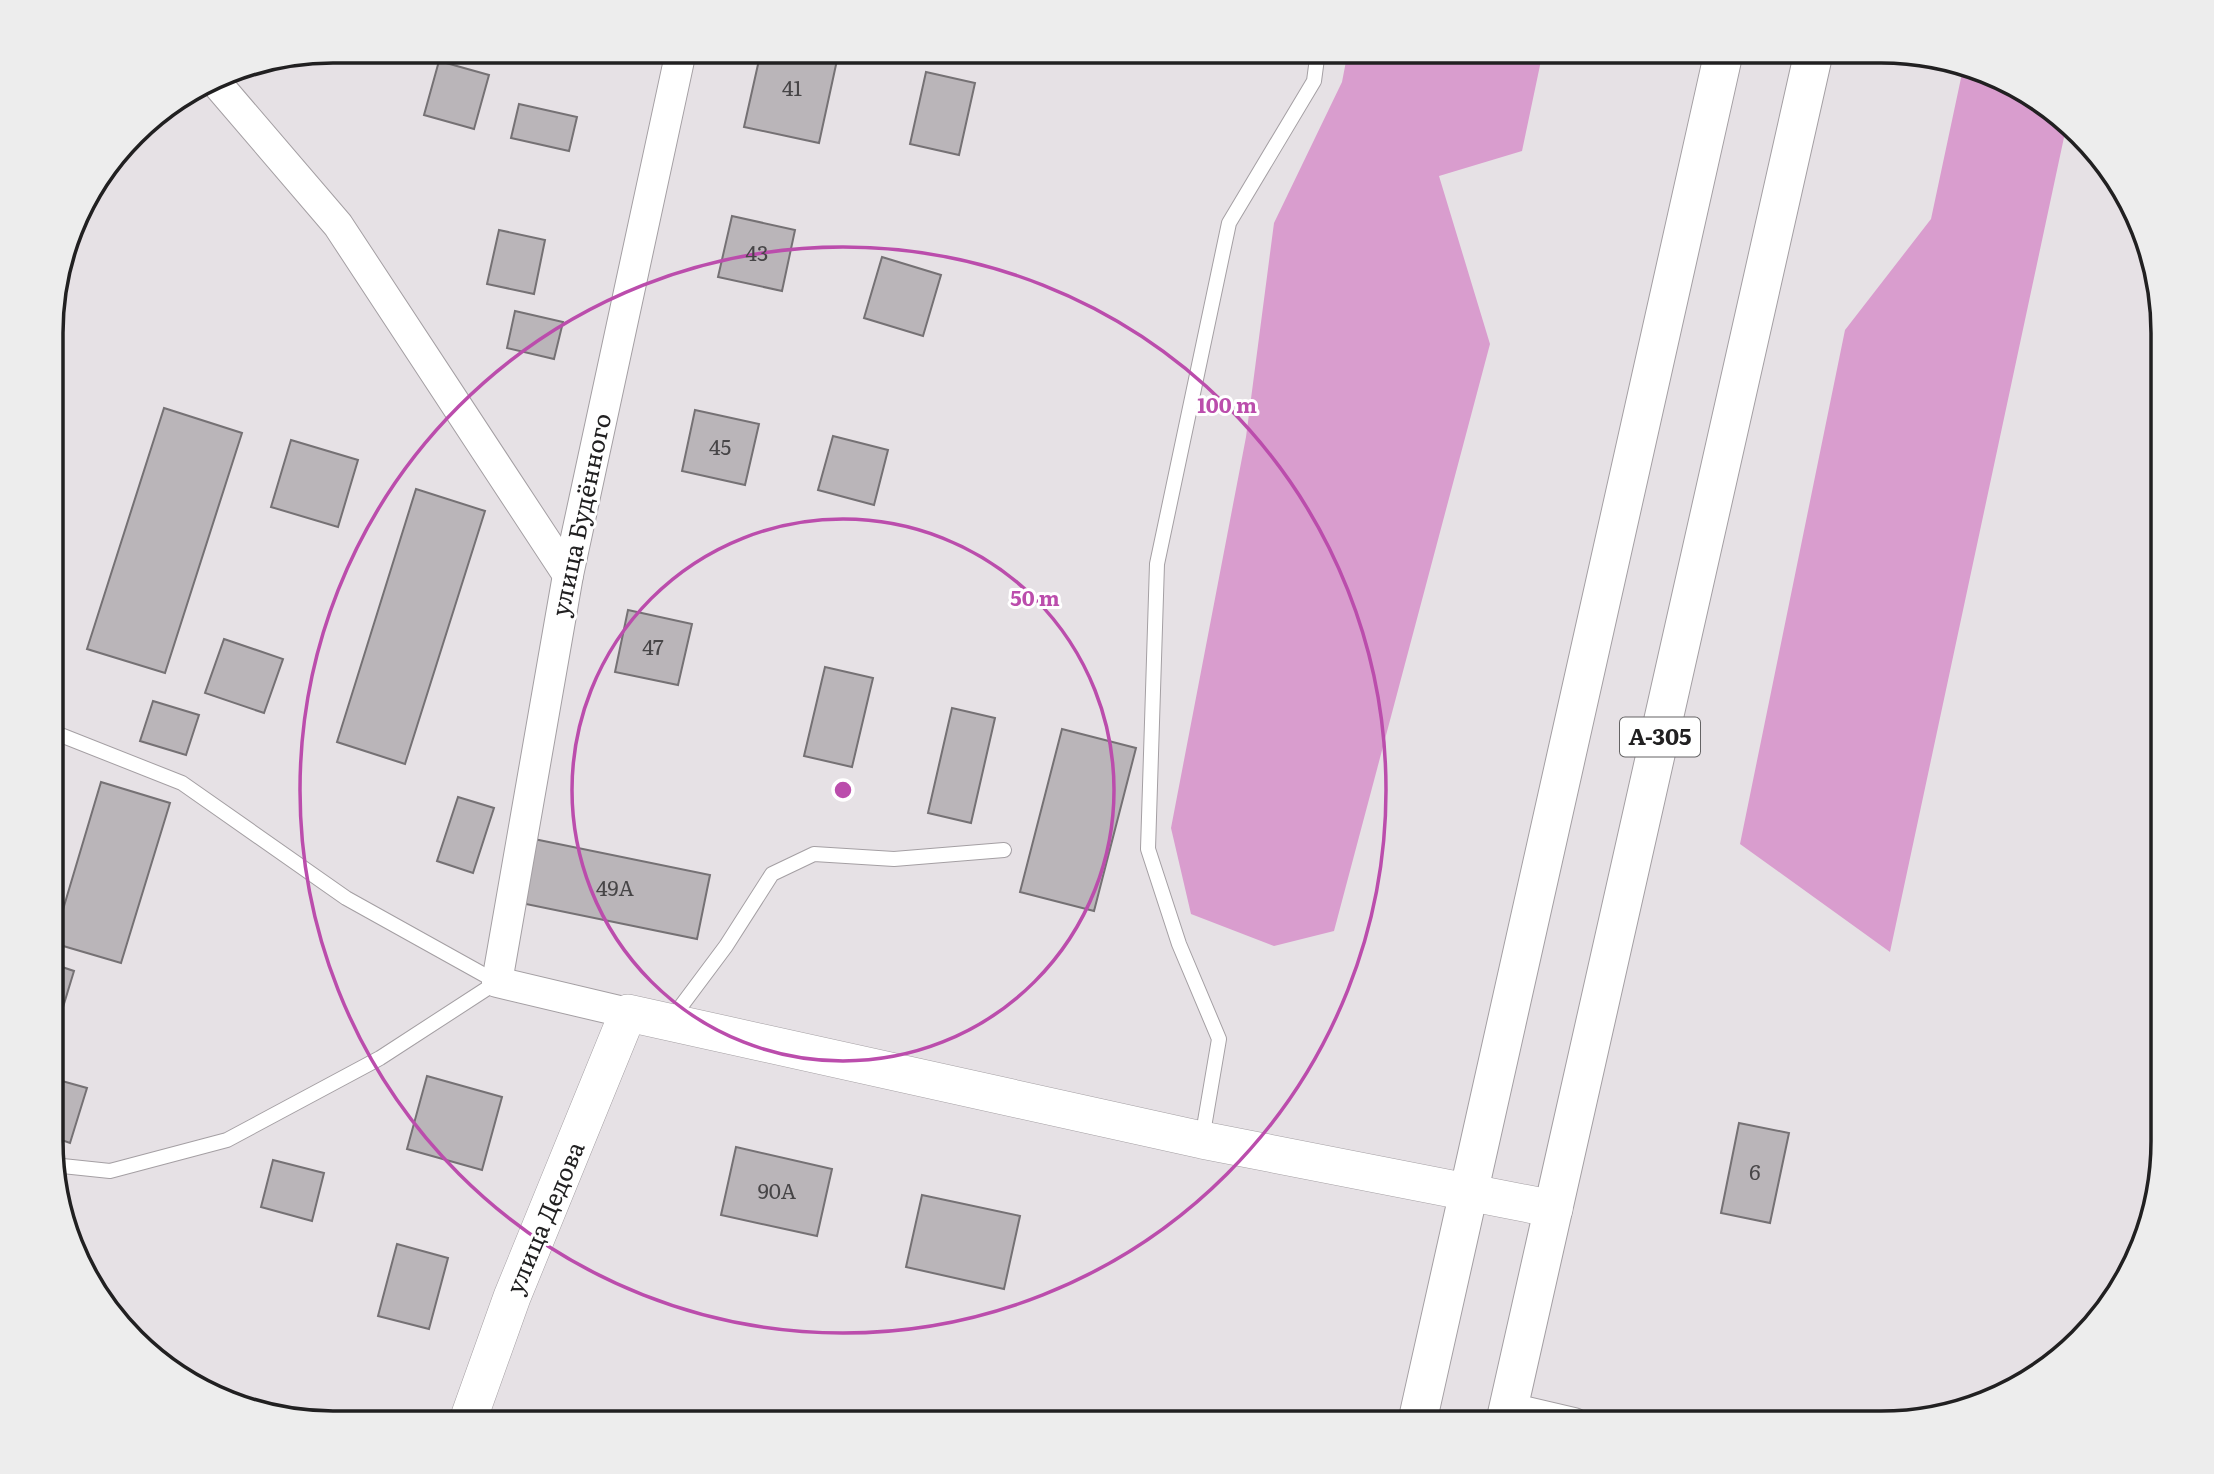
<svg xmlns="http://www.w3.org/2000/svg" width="2214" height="1474" viewBox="0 0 2214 1474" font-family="Literata,serif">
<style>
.green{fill:#d99dce}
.building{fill:#bab5b9;stroke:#757174;stroke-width:2}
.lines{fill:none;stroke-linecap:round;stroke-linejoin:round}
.service-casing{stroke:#a49fa3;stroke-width:16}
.minor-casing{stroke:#a49fa3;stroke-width:32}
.tertiary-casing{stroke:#a49fa3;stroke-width:38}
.trunk-casing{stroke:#a49fa3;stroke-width:40}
.service{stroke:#fff;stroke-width:14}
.minor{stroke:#fff;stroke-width:30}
.tertiary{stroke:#fff;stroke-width:37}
.trunk{stroke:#fff;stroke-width:38}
.ring{fill:none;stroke:#bb4dac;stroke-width:3.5}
.labels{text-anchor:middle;stroke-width:6;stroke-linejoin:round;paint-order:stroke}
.number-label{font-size:21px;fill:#474547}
.shield{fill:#fff;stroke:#646364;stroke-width:2}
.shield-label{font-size:23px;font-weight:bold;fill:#212021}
.street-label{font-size:24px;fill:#212021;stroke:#fff}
.rim{fill:none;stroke:#212021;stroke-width:3.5}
.centre{fill:#bb4dac;stroke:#fff;stroke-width:3.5}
.ring-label{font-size:21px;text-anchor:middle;font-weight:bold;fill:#bb4dac;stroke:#fff;stroke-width:6;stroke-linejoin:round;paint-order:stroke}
</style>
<rect width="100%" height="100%" fill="#e6e1e5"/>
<g class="green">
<path d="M1348 51H1543L1522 151 1439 176 1490 344 1334 931 1274 946 1191 914 1171 828 1246 437 1274 223 1342 82Z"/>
<path d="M1964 64 2038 98 2066 128 1890 952 1740 844 1845 330 1931 219Z"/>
</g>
<g class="building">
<path d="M761 51H839L819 143 744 127Z"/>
<path d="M439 61 489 75 474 129 424 115Z"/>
<path d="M926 72 975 83 959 155 910 144Z"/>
<path d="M519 104 577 117 569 151 511 138Z"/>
<path d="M732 216 795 230 782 291 718 277Z"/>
<path d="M499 230 545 240 534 294 487 284Z"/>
<path d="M882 257 941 275 923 336 864 318Z"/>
<path d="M515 311 563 322 554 359 507 348Z"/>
<path d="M164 408 242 433 165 673 87 649Z"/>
<path d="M695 410 759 424 745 485 682 471Z"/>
<path d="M833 436 888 450 874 505 818 490Z"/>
<path d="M291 440 358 460 338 527 271 507Z"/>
<path d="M416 489 485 511 405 764 337 742Z"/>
<path d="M628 610 692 624 678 685 615 672Z"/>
<path d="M224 639 283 659 264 713 205 693Z"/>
<path d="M825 667 873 678 852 767 804 756Z"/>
<path d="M153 701 199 715 186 755 140 741Z"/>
<path d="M952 708 995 718 971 823 928 813Z"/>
<path d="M1062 729 1136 748 1094 911 1020 892Z"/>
<path d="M101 782 170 803 121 963 53 943Z"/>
<path d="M458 797 494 808 473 873 437 861Z"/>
<path d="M534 839 710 875 697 939 521 903Z"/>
<path d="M53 964 74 971 53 1040Z"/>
<path d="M427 1076 502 1097 482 1170 407 1149Z"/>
<path d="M62 1081 87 1088 70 1143 53 1137V1112Z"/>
<path d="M1739 1123 1789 1133 1770 1223 1721 1213Z"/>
<path d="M736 1147 832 1169 817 1236 721 1215Z"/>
<path d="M273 1160 324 1173 312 1221 261 1207Z"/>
<path d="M922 1195 1020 1216 1004 1289 906 1267Z"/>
<path d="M397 1244 448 1258 429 1329 378 1316Z"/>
</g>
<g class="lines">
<g class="service-casing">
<g id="service">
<path d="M53 732 182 783 346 898 497 982 380 1058 227 1140 110 1171 53 1165"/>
<path d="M670 1021 726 946 772 874 814 854 894 859 1004 850"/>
<path d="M1202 1139 1219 1039 1179 944 1148 849 1157 564 1229 223 1314 81 1318 51"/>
</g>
</g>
<g class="minor-casing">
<g id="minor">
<path d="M213 79 338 225 568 575"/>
<path d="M628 1013 497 982 568 575 681 51"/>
<path d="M1509 1408 1574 1423"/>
</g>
</g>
<g class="tertiary-casing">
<path id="tertiary" d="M467 1423 512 1297 628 1013 1202 1140 1554 1209"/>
</g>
<g class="trunk-casing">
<g id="trunk">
<path d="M1417 1423 1724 51"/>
<path d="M1505 1423 1814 51"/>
</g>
</g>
<use href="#service" class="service"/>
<use href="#minor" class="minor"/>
<use href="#tertiary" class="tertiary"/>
<use href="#trunk" class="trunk"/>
</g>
<g class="ring">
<circle cx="843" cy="790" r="271"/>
<circle cx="843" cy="790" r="543"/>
</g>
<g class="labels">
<g class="number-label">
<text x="792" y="96">41</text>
<text x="757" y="261">43</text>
<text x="720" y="455">45</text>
<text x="653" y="655">47</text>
<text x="615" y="896">49А</text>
<text x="1755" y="1180">6</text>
<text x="777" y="1199">90А</text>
</g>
<rect class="shield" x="1620" y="717.5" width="80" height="39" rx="5"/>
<g class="shield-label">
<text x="1660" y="745">А-305</text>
</g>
<g class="street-label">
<text transform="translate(582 515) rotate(-78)" y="8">улица Будённого</text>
<text transform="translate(546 1218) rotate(-67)" y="8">улица Дедова</text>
</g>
</g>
<path d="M0 0H2214V1474H0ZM333 63H1881A270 270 0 0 1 2151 333V1141A270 270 0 0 1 1881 1411H333A270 270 0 0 1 63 1141V333A270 270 0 0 1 333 63Z" fill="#ededed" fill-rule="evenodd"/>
<path class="rim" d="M333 63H1881A270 270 0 0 1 2151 333V1141A270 270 0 0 1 1881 1411H333A270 270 0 0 1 63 1141V333A270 270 0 0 1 333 63Z"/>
<circle cx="843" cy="790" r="10" class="centre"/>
<g class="ring-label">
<text x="1227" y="413">100 m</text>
<text x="1035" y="606">50 m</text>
</g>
</svg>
